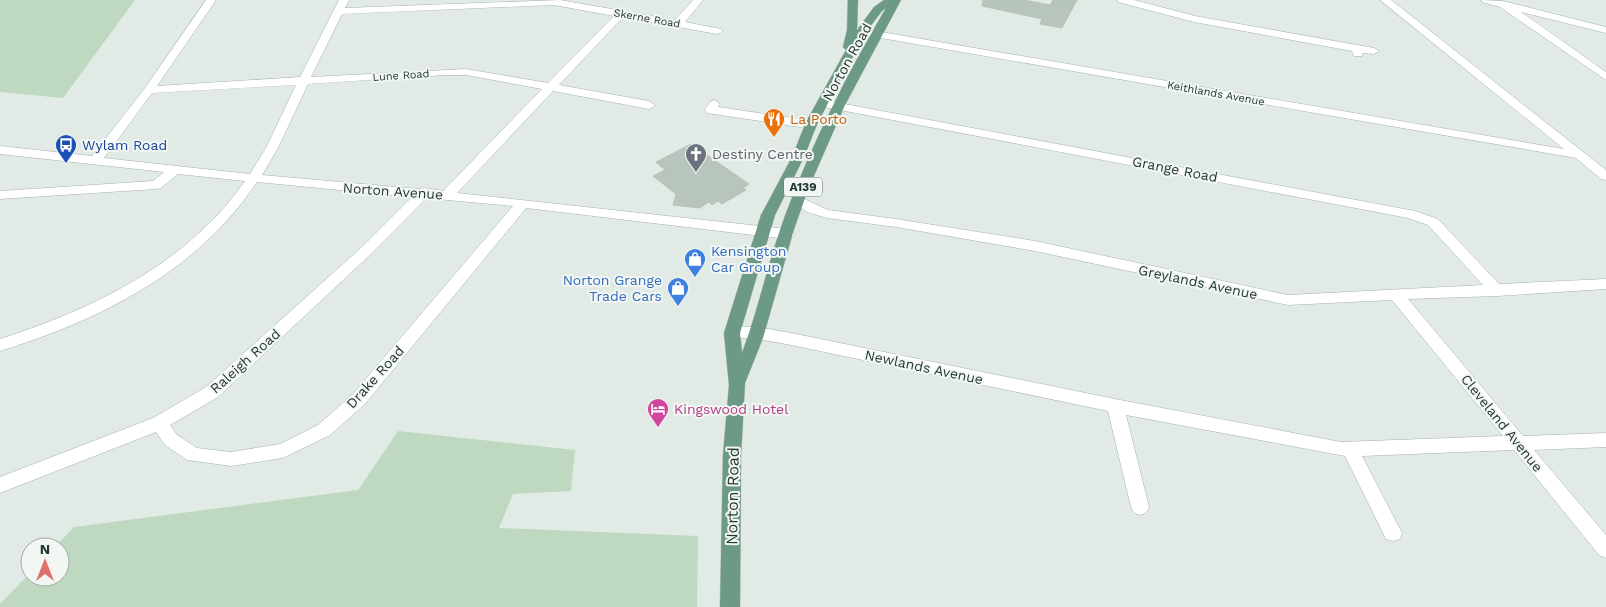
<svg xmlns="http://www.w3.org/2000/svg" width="1606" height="607" viewBox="0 0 1606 607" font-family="'Work Sans',sans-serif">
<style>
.green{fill:#bed9c0}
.building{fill:#b8c5bd;stroke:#b5c3bb}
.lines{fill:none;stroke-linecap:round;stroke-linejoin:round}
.minor-casing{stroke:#a5b1ab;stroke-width:1}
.major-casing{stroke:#bdc4c1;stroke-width:1}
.minor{fill:#fff;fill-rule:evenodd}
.major{fill:#6c9a86;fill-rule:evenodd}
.labels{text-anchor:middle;stroke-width:4;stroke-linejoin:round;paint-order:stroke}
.far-street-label{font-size:11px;fill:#24392f;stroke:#f2f7f4}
.shield{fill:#f2f7f4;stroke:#62726a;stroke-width:1}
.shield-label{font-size:12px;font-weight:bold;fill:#24392f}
.street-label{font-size:14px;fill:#24392f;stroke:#f2f7f4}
.food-label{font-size:14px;fill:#c56008;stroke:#f2f7f4;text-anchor:start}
.transit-label{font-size:14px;fill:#164399;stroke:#f2f7f4;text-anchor:start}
.worship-label{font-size:14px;fill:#5b616d;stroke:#f2f7f4;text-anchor:start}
.shop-label{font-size:14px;fill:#366cbe;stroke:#f2f7f4;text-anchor:start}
.hotel-label{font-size:14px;fill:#b23c85;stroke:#f2f7f4;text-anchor:start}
.near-street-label{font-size:16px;fill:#24392f;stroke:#f2f7f4}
</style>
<rect width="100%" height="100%" fill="#e2eae5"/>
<g class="green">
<path d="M0 0H135L63 98 0 92Z"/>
<path d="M398 431 575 450 571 491 513 494 499 528 698 536 697 607H0V604L30 573V577H60V547H55L74 527 358 490Z"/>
</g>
<g class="building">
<path d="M983 0H1024L1050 5 1053 0H1077L1062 28 1040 24 1042 19 982 6Z"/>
<path d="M691 144 749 184 743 188 746 190 722 204 718 201 712 205 709 202 700 208 673 205 676 194 653 176 665 170 656 162Z"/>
</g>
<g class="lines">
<g class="minor-casing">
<g id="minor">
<path d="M206 0H216L157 86 300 77 339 0H349L345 8 560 0 675 20 693 0H703L685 22 721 29 722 31 721 33 717 34 623 17 559 85 649 101 655 105 653 107 649 109 553 91 457 193 787 229 792 231 794 234 792 237 787 239 526 208 365 404 330 435 283 458 231 466 187 460 165 445 156 432 0 493V477L153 418 206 387 362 247 412 197 257 182C197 272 100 320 0 351V339C93 309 187 264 245 181L178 174 161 188 156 189 0 199V191L153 181 164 172 0 154V146L92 156 145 88ZM554 5 614 16 548 83 466 69 311 77 342 14ZM446 75H466L542 89 443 191 424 188 419 189 262 175 278 148 308 84ZM296 85 266 148 250 174 104 158 152 93ZM426 198 513 206 353 394 318 425 280 444 231 452 197 448 177 435 170 425 218 397 372 253Z"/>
<path d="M1117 0H1134L1195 16 1374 48 1379 51 1374 54 1363 53 1362 56H1354L1352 51 1194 22 1118 2Z"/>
<path d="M1380 0H1391L1606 170V180L1601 179 1576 158 852 33 847 30 852 27 1564 149Z"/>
<path d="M1481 0 1503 1 1606 27V33L1521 12 1606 72V80L1500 7 1482 2Z"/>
<path d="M714 100 720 104 718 107 800 119 812 118 818 122 816 125 800 127 707 113 705 110 710 102Z"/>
<path d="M823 100 1415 211 1438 219 1499 284 1606 279V289L1497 296 1408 299 1523 436 1606 433V447L1534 450 1606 535V558L1599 555 1514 450 1362 456 1402 533 1400 539 1393 541 1386 539 1345 456 1126 415 1149 507 1146 513 1140 515 1134 513 1131 507 1108 411 786 344 757 339 727 337 724 333 727 329C745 323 767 329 786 332L1115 399 1341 442 1503 436 1392 300 1288 305 1035 251 896 227 827 218 807 212 791 200 798 196 828 210 896 219 1035 241 1288 295 1483 285 1428 225 1408 218 819 106 817 104 819 102Z"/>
</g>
</g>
<g class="major-casing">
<path id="major" d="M848 0H858L857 30 874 7 884 0H901L845 105 809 187 794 229 763 338 745 383 741 455 740 607H720L723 455 729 385 724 333 761 215 792 157 806 122 846 50 843 47 847 30ZM886 8C847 74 812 143 785 216 768 261 759 308 742 353L740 333 775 215 804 157 818 122 866 32 882 11Z"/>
</g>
<use href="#minor" class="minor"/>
<use href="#major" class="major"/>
</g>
<defs>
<g id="restaurant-pin" transform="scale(1.125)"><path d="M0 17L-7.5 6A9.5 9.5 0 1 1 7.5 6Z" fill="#e8710a" stroke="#f2f7f4"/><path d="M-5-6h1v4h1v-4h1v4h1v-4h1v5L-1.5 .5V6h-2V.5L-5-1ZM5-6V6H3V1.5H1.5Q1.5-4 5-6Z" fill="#fff"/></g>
<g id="bus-pin" transform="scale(1.125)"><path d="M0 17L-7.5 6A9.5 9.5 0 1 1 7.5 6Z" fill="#1a4fb4" stroke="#f2f7f4"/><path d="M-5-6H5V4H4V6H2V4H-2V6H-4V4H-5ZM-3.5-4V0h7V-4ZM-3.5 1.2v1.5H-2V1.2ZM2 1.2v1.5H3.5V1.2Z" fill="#fff"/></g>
<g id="church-pin" transform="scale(1.125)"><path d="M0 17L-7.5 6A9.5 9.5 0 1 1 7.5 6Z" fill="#6b7280" stroke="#f2f7f4"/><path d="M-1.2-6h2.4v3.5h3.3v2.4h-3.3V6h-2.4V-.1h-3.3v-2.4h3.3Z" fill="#fff"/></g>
<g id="shop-pin" transform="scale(1.125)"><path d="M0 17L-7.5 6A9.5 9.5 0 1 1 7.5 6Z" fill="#3f7fe0" stroke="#f2f7f4"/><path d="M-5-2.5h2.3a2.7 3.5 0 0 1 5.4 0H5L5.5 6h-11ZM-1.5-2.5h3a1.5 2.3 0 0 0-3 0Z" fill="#fff"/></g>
<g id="hotel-pin" transform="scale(1.125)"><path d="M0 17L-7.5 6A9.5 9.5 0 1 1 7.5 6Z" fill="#d1479c" stroke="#f2f7f4"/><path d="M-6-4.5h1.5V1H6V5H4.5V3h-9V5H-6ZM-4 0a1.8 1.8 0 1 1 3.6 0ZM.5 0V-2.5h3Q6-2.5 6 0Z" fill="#fff"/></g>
</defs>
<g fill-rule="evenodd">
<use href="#restaurant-pin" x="774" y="119"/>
<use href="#bus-pin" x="66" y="145"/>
<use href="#church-pin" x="696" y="154"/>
<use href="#shop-pin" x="695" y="259"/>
<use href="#shop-pin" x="678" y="288"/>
<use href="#hotel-pin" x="658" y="409"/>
</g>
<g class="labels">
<g class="far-street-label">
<text transform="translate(647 18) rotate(10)" y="4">Skerne Road</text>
<text transform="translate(401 75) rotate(-4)" y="4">Lune Road</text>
<text transform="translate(1216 93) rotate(10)" y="4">Keithlands Avenue</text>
</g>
<rect class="shield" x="784" y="177.5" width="38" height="19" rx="4"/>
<g class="shield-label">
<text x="803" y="191">A139</text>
</g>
<g class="street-label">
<text transform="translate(847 62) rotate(-61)" y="5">Norton Road</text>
<text transform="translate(1175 169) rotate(11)" y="5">Grange Road</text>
<text transform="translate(393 191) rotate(4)" y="5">Norton Avenue</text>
<text transform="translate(1198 282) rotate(12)" y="5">Greylands Avenue</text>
<text transform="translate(245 361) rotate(-42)" y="5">Raleigh Road</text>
<text transform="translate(924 367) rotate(12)" y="5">Newlands Avenue</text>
<text transform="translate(375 377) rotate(-48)" y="5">Drake Road</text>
<text transform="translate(1502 423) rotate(51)" y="5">Cleveland Avenue</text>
</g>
<g class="food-label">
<text x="790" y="124">La Porto</text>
</g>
<g class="transit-label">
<text x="82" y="150">Wylam Road</text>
</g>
<g class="worship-label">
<text x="712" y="159">Destiny Centre</text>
</g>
<g class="shop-label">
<text x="711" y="256">Kensington<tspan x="711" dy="16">Car Group</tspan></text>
<text x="662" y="285" text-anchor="end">Norton Grange<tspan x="662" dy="16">Trade Cars</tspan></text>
</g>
<g class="hotel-label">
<text x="674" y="414">Kingswood Hotel</text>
</g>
<g class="near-street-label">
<text transform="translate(732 496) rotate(-89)" y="6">Norton Road</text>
</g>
</g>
<g transform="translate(45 562)"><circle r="24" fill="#f2f7f4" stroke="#a0aba5"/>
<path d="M0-4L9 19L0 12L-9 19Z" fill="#e0716a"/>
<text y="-8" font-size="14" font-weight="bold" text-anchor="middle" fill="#24392f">N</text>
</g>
</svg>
